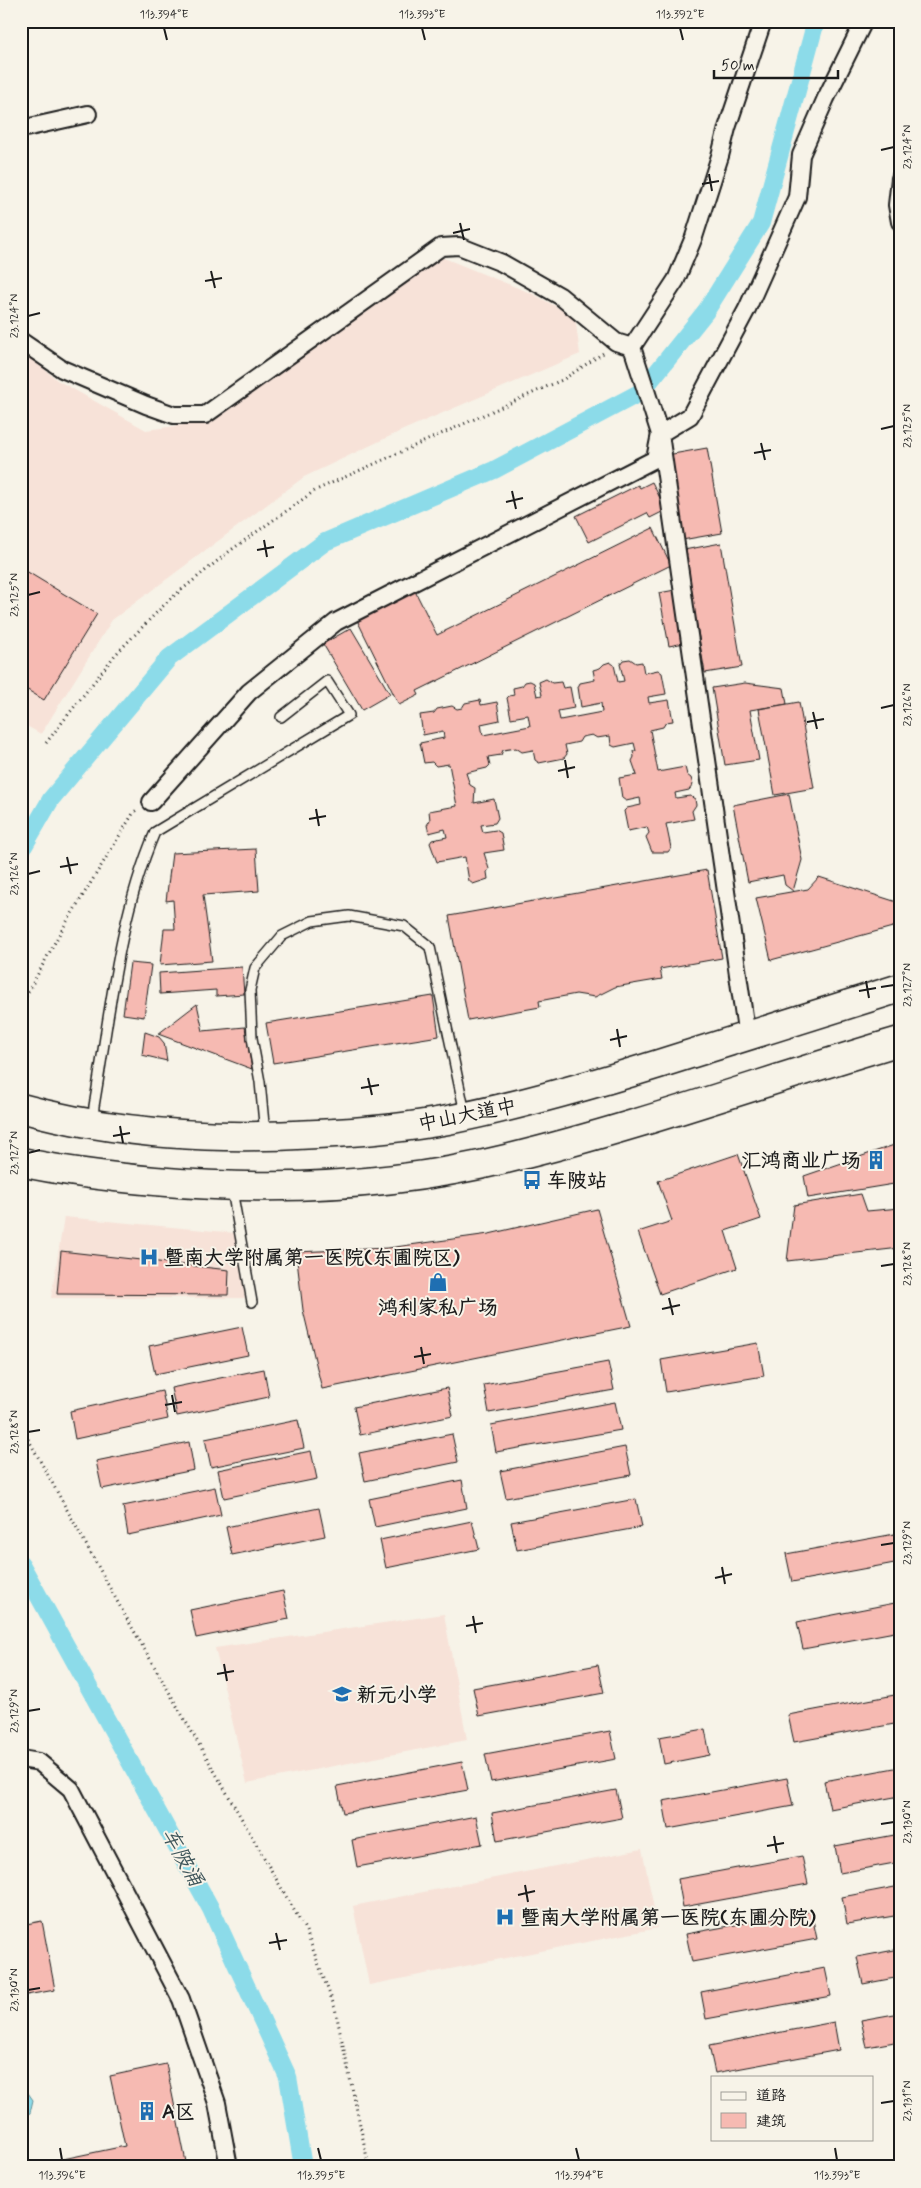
<svg xmlns="http://www.w3.org/2000/svg" width="921" height="2188" viewBox="0 0 921 2188" font-family="Mynerve,'LXGW WenKai TC',sans-serif">
<style>
.built{fill:#f7e2d8}
.water{fill:#8cdbe9;stroke:#5f8f97}
.lines{fill:none;stroke-linecap:round;stroke-linejoin:round}
.canal{stroke:#8cdbe9;stroke-width:18}
.building{fill:#f6bab2;stroke:#1c1c1c}
.service-casing{stroke:#1c1c1c;stroke-width:12}
.minor-casing{stroke:#1c1c1c;stroke-width:20}
.trunk-casing{stroke:#1c1c1c;stroke-width:31}
.path{stroke:#1c1c1c;stroke-width:3;stroke-dasharray:1 4;stroke-linecap:butt}
.service{stroke:#f7f3e8;stroke-width:9}
.minor{stroke:#f7f3e8;stroke-width:16}
.trunk{stroke:#f7f3e8;stroke-width:28}
.ticks{fill:none;stroke:#1c1c1c;stroke-width:2}
.labels{text-anchor:middle;stroke-width:4;stroke-linejoin:round;paint-order:stroke}
.street-label{font-size:20px;fill:#1c1c1c;stroke:#f7f3e8}
.poi-label{font-size:20px;font-weight:bold;fill:#1c1c1c;stroke:#f7f3e8;text-anchor:start}
.water-label{font-size:21px;font-style:italic;fill:#3e555a;stroke:#f7f3e8}
.neatline{fill:none;stroke:#1c1c1c;stroke-width:2}
.ticks-label{font-size:12px;text-anchor:middle;fill:#1c1c1c}
</style>
<rect width="100%" height="100%" fill="#f7f3e8"/>
<filter id="ink" filterUnits="userSpaceOnUse"><feTurbulence type="fractalNoise" baseFrequency=".02" numOctaves="2"/><feDisplacementMap in="SourceGraphic" scale="10" xChannelSelector="R" yChannelSelector="G"/><feConvolveMatrix kernelMatrix="1 2 1 2 8 2 1 2 1" color-interpolation-filters="sRGB"/></filter>
<g filter="url(#ink)">
<g class="built">
<path d="M434 254 533 294 575 317 580 354 403 430 304 477 112 620 41 734 21 723V349L57 380 146 430 206 422Z"/>
<path d="M64 1217 236 1233 245 1298H51Z"/>
<path d="M444 1614 467 1740 247 1783 215 1648Z"/>
<path d="M642 1849 658 1928 369 1985 353 1906Z"/>
</g>
<path class="water" d="M21 2083 33 2100 30 2113 21 2118Z"/>
<g class="lines">
<g class="canal">
<path d="M21 851 51 799 169 658 325 542 494 470 641 392 706 311 761 223 816 21"/>
<path d="M21 1564 211 1909 288 2077 303 2167"/>
</g>
</g>
<g class="building">
<path d="M707 448 722 533 682 540 667 455Z"/>
<path d="M652 482 666 510 650 518 647 513 589 542 576 516 638 485 640 488Z"/>
<path d="M653 528 671 565 417 691 419 695 399 705 356 618 414 589 437 635Z"/>
<path d="M721 543 742 667 705 673 684 550Z"/>
<path d="M21 568 97 614 44 700 21 686Z"/>
<path d="M675 590 684 643 669 646 659 593Z"/>
<path d="M351 628 390 694 362 710 323 644Z"/>
<path d="M630 659 636 663 642 662 644 673 658 670 662 673 666 694 648 697 649 703 669 700 673 721 666 722 663 727 650 730 658 772 685 767 687 775 691 778 693 785 689 790 675 793 676 798 690 796 695 799 696 805 692 811 694 819 666 824 671 848 668 852H652L646 837 649 833 647 827 628 831 624 811 627 808 641 805 640 798 626 801 622 798 619 778 637 775 632 761 634 757 633 751H636L634 743 615 747 611 745 610 736 597 738 592 735 582 737 579 742 565 745 567 754 564 758 539 763 535 760 533 750 522 752 516 748 503 750 501 755 488 757 490 765 487 768 466 773 470 785 475 788 474 803 494 799 498 818 495 823 481 825 483 832 496 830 501 833 504 850 484 853 489 869 487 872 488 879 473 884 469 881 465 857 437 862 430 843 432 840 447 837 445 829 429 833 427 825 430 820 429 811 457 806 449 764 436 766 432 762 424 763 420 743 444 738 443 731 423 735 420 715 434 713 437 709 452 706 457 709 462 708 465 703 480 700 481 705 497 702 500 720 481 724 483 735 530 726 528 715 511 718 507 698 509 696 514 695 513 688 522 686 525 682 530 681 534 683 537 696 542 695 539 682 546 679 552 683 561 682 563 688 570 687 574 708 558 711 560 720 602 712 601 703 581 707 578 687 580 683 595 680 593 670 600 668 604 664 610 662 614 665 618 682 624 681 620 664 623 660Z"/>
<path d="M745 683 784 688 787 704 750 710 759 760 725 765 712 688Z"/>
<path d="M799 702 814 788 775 795 759 709Z"/>
<path d="M789 794 802 860 793 891 785 885 783 875 748 882 733 805Z"/>
<path d="M256 849 259 891 203 895 212 961 160 965 164 929H175L173 900 166 901 172 853Z"/>
<path d="M707 870 722 958 660 969 662 979 615 987 595 997 576 994 539 1001 540 1007 468 1020 449 916Z"/>
<path d="M819 877 900 903V925L771 960 756 898 808 889Z"/>
<path d="M130 963 151 965 144 1017 123 1014Z"/>
<path d="M242 967 244 994 216 996V990L160 994 159 973Z"/>
<path d="M433 996 439 1036 273 1063 266 1023Z"/>
<path d="M197 1004 203 1031 245 1027 252 1069 158 1034Z"/>
<path d="M145 1032 159 1037 164 1043 167 1061 142 1055Z"/>
<path d="M900 1143V1183L808 1198 804 1176Z"/>
<path d="M738 1154 761 1219 725 1231 737 1268 660 1294 638 1232 672 1221 658 1181Z"/>
<path d="M861 1194 867 1211 900 1208V1248L787 1261 794 1205Z"/>
<path d="M597 1209 631 1326 322 1389 303 1310 296 1252 388 1248 489 1234Z"/>
<path d="M61 1251 229 1270 228 1295 57 1294Z"/>
<path d="M242 1327 248 1355 155 1374 149 1346Z"/>
<path d="M758 1343 764 1376 666 1392 661 1360Z"/>
<path d="M608 1362 614 1390 489 1413 484 1385Z"/>
<path d="M264 1369 269 1397 177 1416 171 1388Z"/>
<path d="M447 1388 453 1416 360 1435 354 1407Z"/>
<path d="M162 1391 168 1419 75 1439 70 1411Z"/>
<path d="M615 1402 621 1430 496 1452 491 1425Z"/>
<path d="M298 1420 304 1448 211 1467 205 1439Z"/>
<path d="M452 1434 458 1462 365 1481 359 1453Z"/>
<path d="M189 1442 194 1470 102 1489 96 1461Z"/>
<path d="M625 1447 631 1475 506 1498 500 1471Z"/>
<path d="M311 1451 317 1479 224 1498 218 1470Z"/>
<path d="M462 1480 467 1508 375 1527 369 1499Z"/>
<path d="M215 1487 221 1515 128 1535 123 1506Z"/>
<path d="M636 1499 642 1527 517 1550 511 1522Z"/>
<path d="M319 1508 325 1536 232 1555 226 1527Z"/>
<path d="M472 1521 479 1549 386 1568 380 1540Z"/>
<path d="M900 1533V1562L792 1582 786 1554Z"/>
<path d="M283 1591 289 1619 196 1638 190 1610Z"/>
<path d="M900 1602V1631L803 1649 797 1622Z"/>
<path d="M598 1665 604 1693 479 1716 473 1688Z"/>
<path d="M900 1694V1723L794 1742 788 1715Z"/>
<path d="M705 1729 710 1755 664 1764 659 1737Z"/>
<path d="M610 1731 616 1759 491 1782 485 1754Z"/>
<path d="M462 1762 468 1790 343 1813 337 1786Z"/>
<path d="M900 1767V1796L830 1809 824 1781Z"/>
<path d="M787 1778 793 1806 668 1829 663 1801Z"/>
<path d="M616 1790 622 1818 497 1841 492 1813Z"/>
<path d="M476 1816 482 1844 357 1867 352 1840Z"/>
<path d="M900 1834V1862L840 1873 835 1846Z"/>
<path d="M802 1856 808 1884 683 1907 678 1879Z"/>
<path d="M900 1886V1915L847 1924 842 1897Z"/>
<path d="M811 1911 817 1939 692 1962 686 1934Z"/>
<path d="M42 1921 55 1990 21 1996V1925Z"/>
<path d="M900 1949V1977L863 1984 857 1957Z"/>
<path d="M825 1968 831 1996 706 2019 701 1992Z"/>
<path d="M900 2013V2041L867 2047 861 2020Z"/>
<path d="M834 2022 839 2050 715 2073 709 2046Z"/>
<path d="M166 2064 187 2167H25L125 2146 110 2076Z"/>
</g>
<g class="lines">
<g class="service-casing">
<g id="service">
<path d="M93 1122 94 1106C110 1014 118 919 155 832L349 715 327 681 281 717"/>
<path d="M265 1134 260 1082 252 1038 250 990 255 968 282 936 312 921 349 916 404 926 430 947 465 1113"/>
<path d="M232 1190 252 1302"/>
</g>
</g>
<g class="minor-casing">
<g id="minor">
<path d="M21 129 88 114"/>
<path d="M900 178 897 205 900 222"/>
<path d="M21 341 62 369 146 405 174 415H205L441 247 459 246 502 263 560 296 616 342 632 347"/>
<path d="M151 802 249 692 336 622 655 459 660 434 690 416 747 309 797 197 801 155 826 98 864 21"/>
<path d="M747 1037 660 434 632 347 676 280 694 237 720 156 727 128 763 21"/>
<path d="M21 1759 39 1762 71 1789 181 1999 217 2103 229 2167"/>
</g>
</g>
<g class="trunk-casing">
<g id="trunk">
<path d="M21 1108C119 1135 217 1140 317 1134 361 1132 405 1128 448 1120 528 1104 606 1081 684 1056 756 1034 828 1011 900 988"/>
<path d="M21 1162C66 1172 110 1177 155 1181 275 1192 393 1187 510 1158 642 1126 770 1079 900 1041"/>
</g>
</g>
<g class="path">
<path d="M46 743 115 655 169 600 231 550 316 490 564 379 605 352"/>
<path d="M21 1005 60 933 134 812 137 810"/>
<path d="M21 1426 122 1610 306 1931 335 2008 369 2167"/>
</g>
<use href="#service" class="service"/>
<use href="#minor" class="minor"/>
<use href="#trunk" class="trunk"/>
</g>
</g>
<path class="ticks" d="M164 28 167 40M422 28 425 40M680 28 683 40M881 150 894 147M709 174 712 191M702 184 719 181M460 223 464 240M453 233 470 229M211 271 215 288M205 281 222 278M28 316 40 313M881 429 894 426M761 443 765 460M754 453 771 450M512 491 516 509M506 502 523 498M264 540 267 557M257 550 274 547M28 595 40 592M881 708 894 705M813 712 817 729M807 722 824 719M565 760 568 778M558 771 575 767M316 809 319 826M309 819 326 816M67 857 71 874M60 867 78 864M28 874 40 871M866 981 869 998M881 987 894 985M859 991 876 988M617 1029 620 1047M610 1040 627 1036M368 1078 372 1095M361 1088 379 1085M120 1126 123 1143M113 1136 130 1133M28 1153 40 1150M881 1266 894 1264M669 1298 673 1315M662 1309 680 1305M421 1347 424 1364M414 1357 431 1354M172 1395 175 1412M165 1405 182 1402M28 1432 40 1430M881 1545 894 1543M722 1567 725 1584M715 1578 732 1574M473 1616 476 1633M466 1626 483 1623M224 1664 227 1681M217 1674 234 1671M28 1711 40 1709M881 1824 894 1822M774 1836 777 1853M767 1846 784 1843M525 1885 528 1902M518 1895 535 1891M276 1933 280 1950M269 1943 287 1940M28 1990 40 1988M881 2103 894 2101M60 2148 62 2160M318 2148 321 2160M576 2148 579 2160M835 2148 837 2160"/>
<defs>
<g id="building-bare" transform="scale(1.5)"><path d="M-4-6H4V6H1V3H-1V6H-4ZM-2.5-4.3h1.7v1.8h-1.7ZM.8-4.3h1.7v1.8H.8ZM-2.5-1h1.7V.8h-1.7ZM.8-1h1.7V.8H.8Z" fill="#1f6fb2" stroke="#f7f3e8" stroke-width="2.5" paint-order="stroke"/></g>
<g id="bus-bare" transform="scale(1.5)"><path d="M-5-6H5V4H4V6H2V4H-2V6H-4V4H-5ZM-3.5-4V0h7V-4ZM-3.5 1.2v1.5H-2V1.2ZM2 1.2v1.5H3.5V1.2Z" fill="#1f6fb2" stroke="#f7f3e8" stroke-width="2.5" paint-order="stroke"/></g>
<g id="hospital-bare" transform="scale(1.5)"><path d="M-5-5h3v3.5h4V-5h3V5h-3V1.5h-4V5h-3Z" fill="#1f6fb2" stroke="#f7f3e8" stroke-width="2.5" paint-order="stroke"/></g>
<g id="shop-bare" transform="scale(1.5)"><path d="M-5-2.5h2.3a2.7 3.5 0 0 1 5.4 0H5L5.5 6h-11ZM-1.5-2.5h3a1.5 2.3 0 0 0-3 0Z" fill="#1f6fb2" stroke="#f7f3e8" stroke-width="2.5" paint-order="stroke"/></g>
<g id="school-bare" transform="scale(1.5)"><path d="M0-5L7-2L0 1L-7-2ZM-4 1L0 2.5L4 1V4Q0 6-4 4Z" fill="#1f6fb2" stroke="#f7f3e8" stroke-width="2.5" paint-order="stroke"/></g>
</defs>
<g fill-rule="evenodd">
<use href="#building-bare" x="876" y="1160"/>
<use href="#bus-bare" x="532" y="1180"/>
<use href="#hospital-bare" x="149" y="1257"/>
<use href="#shop-bare" x="438" y="1282"/>
<use href="#school-bare" x="342" y="1694"/>
<use href="#hospital-bare" x="505" y="1917"/>
<use href="#building-bare" x="147" y="2111"/>
</g>
<g class="labels">
<g class="street-label">
<text transform="translate(467 1114) rotate(-11)" y="7">中山大道中</text>
</g>
<g class="poi-label">
<text x="861" y="1167" text-anchor="end">汇鸿商业广场</text>
<text x="547" y="1187">车陂站</text>
<text x="164" y="1264">暨南大学附属第一医院(东圃院区)</text>
<text x="438" y="1314" text-anchor="middle">鸿利家私广场</text>
<text x="357" y="1701">新元小学</text>
<text x="520" y="1924">暨南大学附属第一医院(东圃分院)</text>
<text x="162" y="2118">A区</text>
</g>
<g class="water-label">
<text transform="translate(183 1857) rotate(61)" y="7">车陂涌</text>
</g>
</g>
<rect width="921" height="2188" fill="none" stroke="#f7f3e8" stroke-width="55"/>
<rect x="711" y="2076" width="162" height="65" fill="#f7f3e8" stroke="#9f9d96"/>
<rect x="721" y="2092" width="25" height="8" fill="#f7f3e8" stroke="#9f9d96"/>
<text x="756" y="2100" font-size="15" fill="#1c1c1c">道路</text>
<rect x="721" y="2113" width="25" height="15" fill="#f6bab2" stroke="#9f9d96"/>
<text x="756" y="2126" font-size="15" fill="#1c1c1c">建筑</text>
<path d="M714 70v8h124v-8" fill="none" stroke="#1c1c1c" stroke-width="2.5"/>
<text x="721" y="70" font-size="15" fill="#1c1c1c" stroke="#f7f3e8" stroke-width="4" paint-order="stroke">50 m</text>
<rect x="28" y="28" width="866" height="2132" class="neatline"/>
<g class="ticks-label">
<text x="164" y="18">113.394°E</text>
<text x="422" y="18">113.393°E</text>
<text x="680" y="18">113.392°E</text>
<text transform="translate(907 147) rotate(-90)" y="4">23.124°N</text>
<text transform="translate(14 316) rotate(-90)" y="4">23.124°N</text>
<text transform="translate(907 426) rotate(-90)" y="4">23.125°N</text>
<text transform="translate(14 595) rotate(-90)" y="4">23.125°N</text>
<text transform="translate(907 705) rotate(-90)" y="4">23.126°N</text>
<text transform="translate(14 874) rotate(-90)" y="4">23.126°N</text>
<text transform="translate(907 985) rotate(-90)" y="4">23.127°N</text>
<text transform="translate(14 1153) rotate(-90)" y="4">23.127°N</text>
<text transform="translate(907 1264) rotate(-90)" y="4">23.128°N</text>
<text transform="translate(14 1432) rotate(-90)" y="4">23.128°N</text>
<text transform="translate(907 1543) rotate(-90)" y="4">23.129°N</text>
<text transform="translate(14 1711) rotate(-90)" y="4">23.129°N</text>
<text transform="translate(907 1822) rotate(-90)" y="4">23.130°N</text>
<text transform="translate(14 1990) rotate(-90)" y="4">23.130°N</text>
<text transform="translate(907 2101) rotate(-90)" y="4">23.131°N</text>
<text x="62" y="2179">113.396°E</text>
<text x="321" y="2179">113.395°E</text>
<text x="579" y="2179">113.394°E</text>
<text x="837" y="2179">113.393°E</text>
</g>
</svg>
